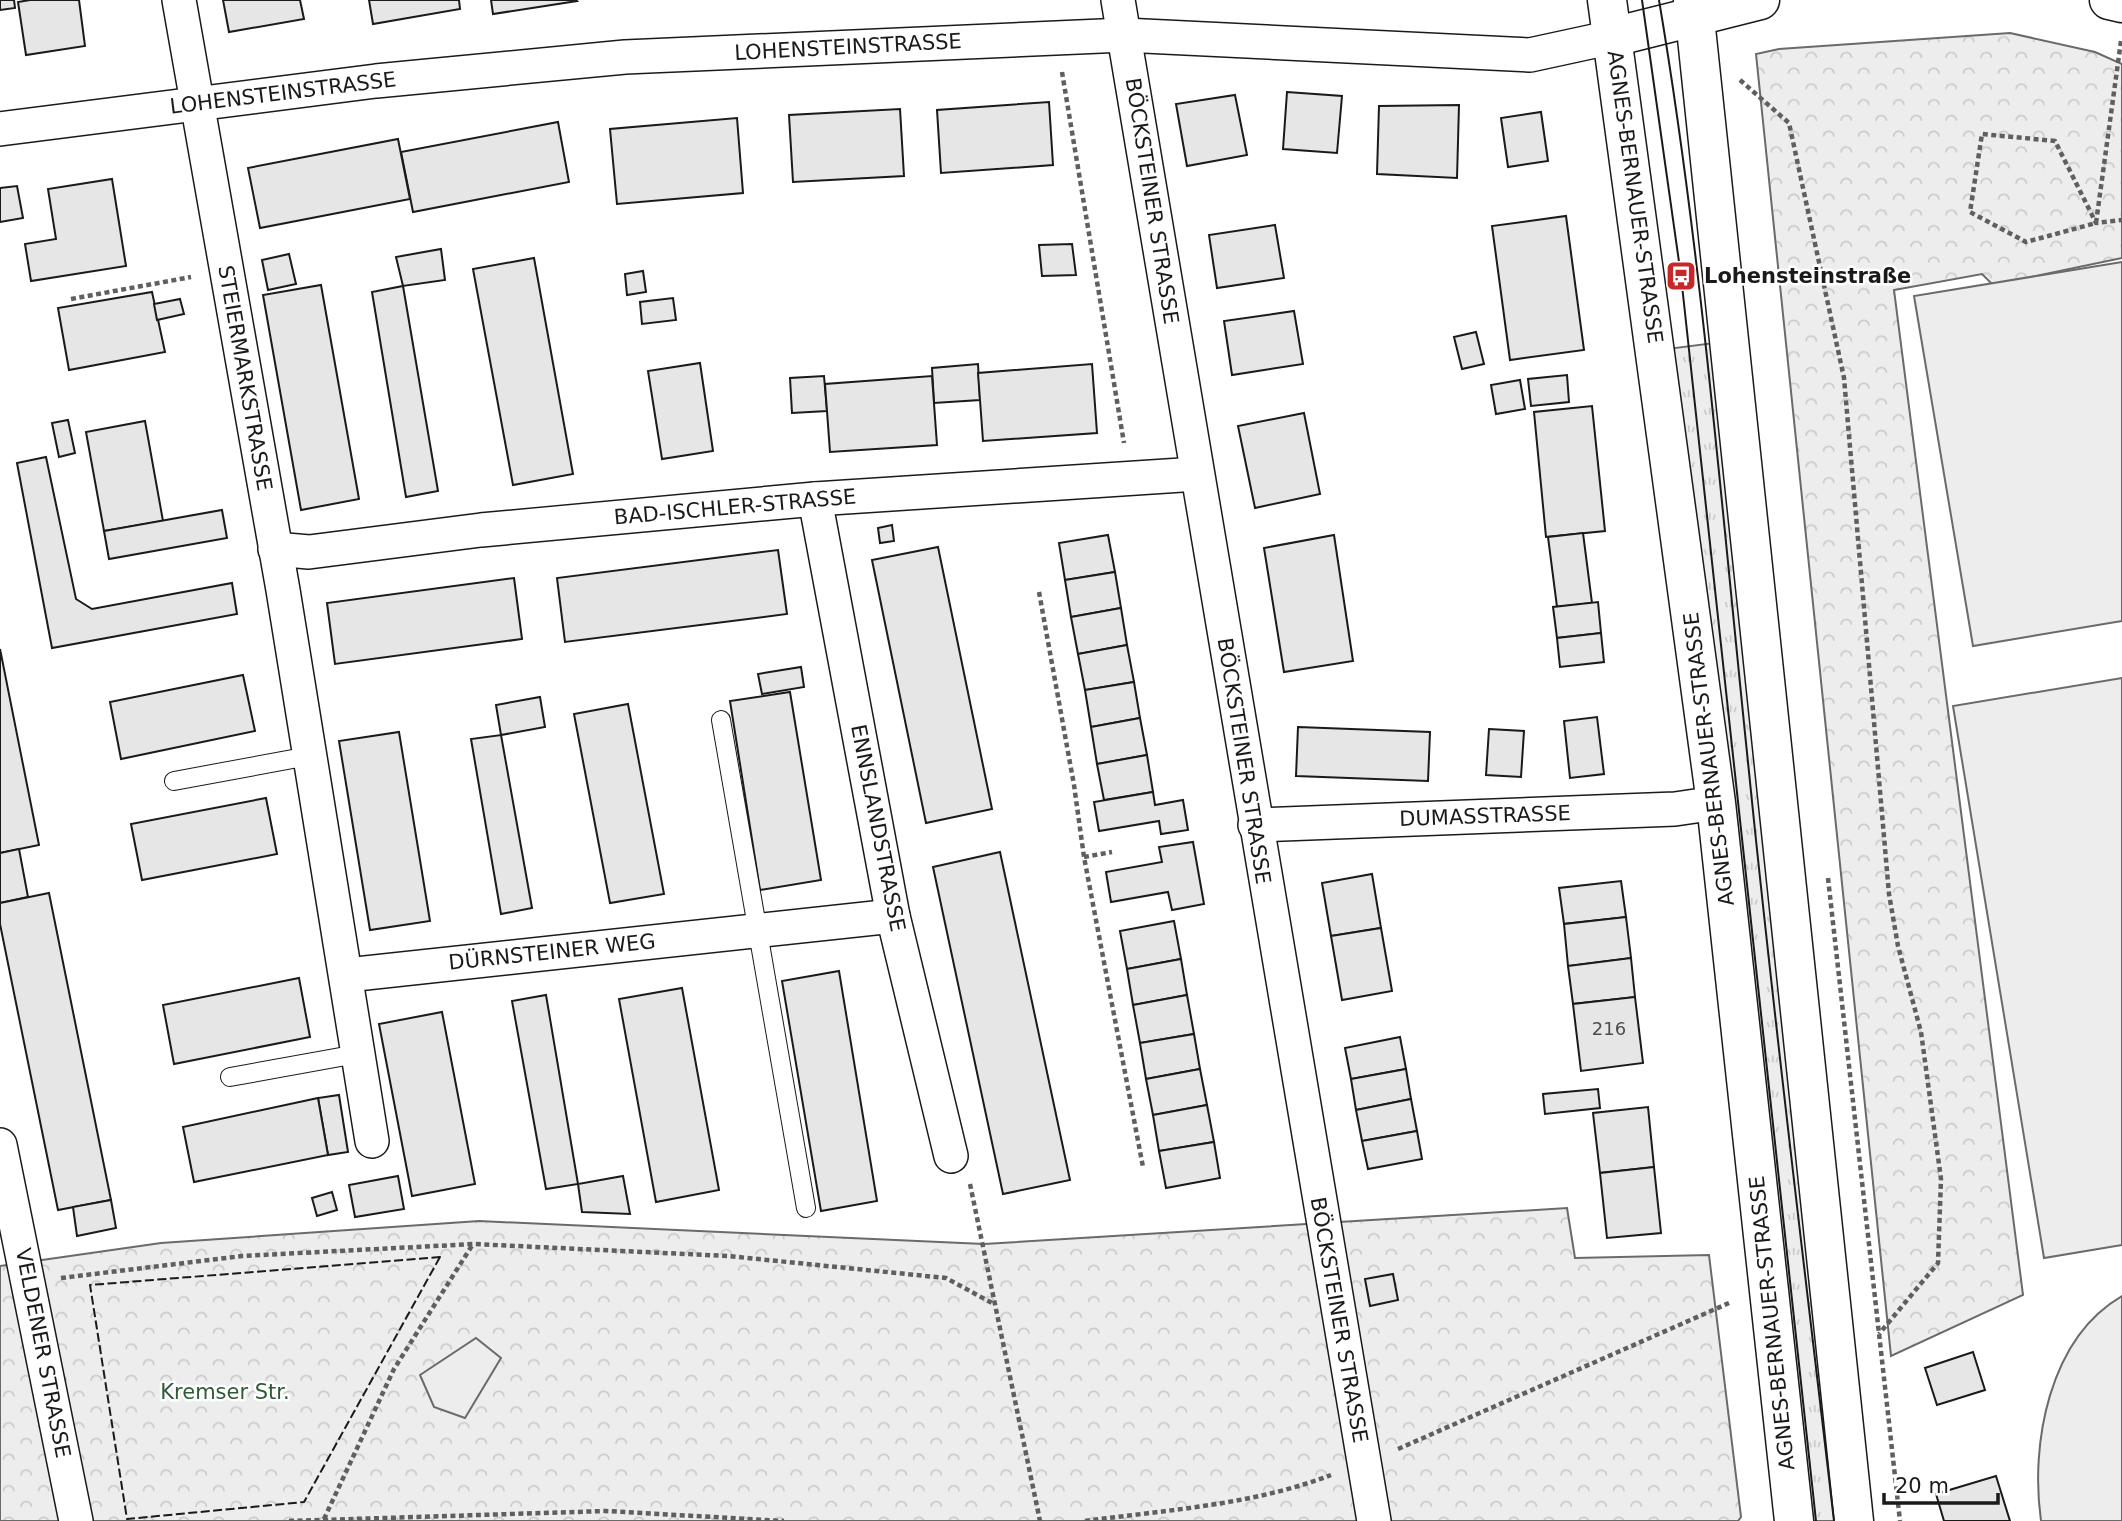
<svg xmlns="http://www.w3.org/2000/svg" width="2122" height="1521" viewBox="0 0 2122 1521" font-family="'DejaVu Sans',sans-serif">
<style>
.grass{fill:url(#grass-tufts);stroke:#6a6a6a;stroke-width:2}
.forest{fill:url(#forest-crowns);stroke:#6a6a6a;stroke-width:2}
.garden{fill:#ededed;stroke:#6a6a6a;stroke-width:2}
.building{fill:#e6e6e6;stroke:#1a1a1a;stroke-width:2}
.lines{fill:none;stroke-linecap:round;stroke-linejoin:round}
.lane-casing{stroke:#1a1a1a;stroke-width:20}
.street-casing{stroke:#1a1a1a;stroke-width:36}
.secondary-casing{stroke:#1a1a1a;stroke-width:41}
.path{stroke:#5f5f5f;stroke-width:4.5;stroke-dasharray:5 3.5;stroke-linecap:butt}
.lane{stroke:#fff;stroke-width:18}
.street{stroke:#fff;stroke-width:33}
.secondary{stroke:#fff;stroke-width:38}
.tram{stroke:#1a1a1a;stroke-width:2}
.fence{stroke:#1a1a1a;stroke-width:2;stroke-dasharray:9 3.5;stroke-linecap:butt}
.labels{text-anchor:middle;stroke-width:5;stroke-linejoin:round;paint-order:stroke}
.number-label{font-size:18px;fill:#4d4d4d}
.street-label{font-size:21px;fill:#1a1a1a;stroke:#fff}
.poi-label{font-size:21px;font-weight:bold;fill:#1a1a1a;stroke:#fff;text-anchor:start}
.park-label{font-size:21px;fill:#2b5a34;stroke:#fff}
</style>
<defs>
<pattern id="grass-tufts" width="24" height="20" patternUnits="userSpaceOnUse" patternTransform="scale(1.75)"><rect width="24" height="20" fill="#ededed"/><path d="M3 7l-1-3M5 7V3M7 7l1-3M15 17l-1-3M17 17v-4M19 17l1-3" fill="none" stroke="#cbcbcb"/></pattern>
<pattern id="forest-crowns" width="20" height="18" patternUnits="userSpaceOnUse" patternTransform="scale(1.75)"><rect width="20" height="18" fill="#ededed"/><path d="M2 6a3 3 0 1 1 6 0M12 15a3 3 0 1 1 6 0" fill="none" stroke="#cbcbcb"/></pattern>
</defs>
<rect width="100%" height="100%" fill="#fff"/>
<path class="grass" d="M1714 343 1841 1521H1806L1667 349Z"/>
<g class="forest">
<path d="M2010 33 2095 52 2122 64V258L1993 285 1982 274 1894 290 2023 1295 1891 1356 1756 54 1779 49Z"/>
<path d="M1567 1208 1575 1258 1709 1255 1741 1517 1738 1521H0V1266L161 1243 479 1221 984 1244Z"/>
</g>
<g class="garden">
<path d="M2122 262V621L1973 646 1914 296Z"/>
<path d="M2122 678V1245L2044 1258 1953 706Z"/>
<path d="M2122 1296V1521H2041C2030 1444 2049 1338 2122 1296Z"/>
<path d="M476 1338 501 1358 465 1418 434 1407 420 1375Z"/>
</g>
<g class="building">
<path d="M0 0H14L15 8 0 10Z"/>
<path d="M30 0H79L85 46 26 55 18 2Z"/>
<path d="M223 0H300L304 19 229 32Z"/>
<path d="M369 0H459L460 9 373 24Z"/>
<path d="M491 0H576L577 1 493 14Z"/>
<path d="M1287 92 1342 96 1337 153 1283 149Z"/>
<path d="M1235 95 1247 155 1187 166 1176 104Z"/>
<path d="M1049 102 1053 165 941 173 937 110Z"/>
<path d="M1459 105 1457 178 1377 174 1379 106Z"/>
<path d="M900 109 904 176 793 182 789 115Z"/>
<path d="M1541 112 1548 161 1508 167 1501 118Z"/>
<path d="M737 118 743 193 617 204 610 129Z"/>
<path d="M558 122 569 182 413 212 401 152Z"/>
<path d="M398 139 410 199 260 228 248 168Z"/>
<path d="M112 179 126 266 31 281 25 244 56 239 48 189Z"/>
<path d="M17 186 23 218 0 222V188Z"/>
<path d="M1566 216 1584 350 1510 360 1492 226Z"/>
<path d="M1275 225 1284 278 1217 288 1209 235Z"/>
<path d="M1072 244 1076 275 1042 276 1039 245Z"/>
<path d="M441 249 445 280 403 286 396 257Z"/>
<path d="M289 254 296 284 268 290 262 260Z"/>
<path d="M534 258 573 474 513 485 473 269Z"/>
<path d="M643 271 646 292 627 295 625 274Z"/>
<path d="M321 285 359 499 301 510 263 295Z"/>
<path d="M403 286 438 491 406 497 372 292Z"/>
<path d="M152 292 165 352 69 370 58 308Z"/>
<path d="M673 298 676 320 642 324 640 302Z"/>
<path d="M180 299 184 314 157 320 154 304Z"/>
<path d="M1294 311 1303 364 1232 375 1224 321Z"/>
<path d="M1476 332 1484 364 1462 369 1454 337Z"/>
<path d="M700 363 713 451 662 459 648 371Z"/>
<path d="M978 364 980 400 934 403 932 368Z"/>
<path d="M1092 364 1097 433 983 441 978 373Z"/>
<path d="M1567 375 1569 402 1531 406 1528 379Z"/>
<path d="M824 376 827 411 792 413 790 378Z"/>
<path d="M932 376 937 445 830 452 825 384Z"/>
<path d="M1520 380 1525 409 1496 414 1491 385Z"/>
<path d="M1592 406 1605 531 1546 537 1534 412Z"/>
<path d="M1304 413 1320 494 1255 508 1238 426Z"/>
<path d="M68 420 75 453 59 457 52 423Z"/>
<path d="M145 421 163 521 104 531 86 432Z"/>
<path d="M46 457 76 599 92 609 232 583 237 614 52 648 17 463Z"/>
<path d="M222 510 227 538 109 559 104 531Z"/>
<path d="M892 525 894 541 880 543 878 528Z"/>
<path d="M1583 533 1592 603 1557 607 1548 537Z"/>
<path d="M1108 535 1115 572 1065 580 1059 543Z"/>
<path d="M1334 535 1353 661 1284 672 1264 548Z"/>
<path d="M938 547 992 809 926 823 872 560Z"/>
<path d="M778 550 787 614 565 642 557 578Z"/>
<path d="M1115 572 1121 608 1071 617 1065 580Z"/>
<path d="M514 578 522 639 335 664 327 603Z"/>
<path d="M1598 602 1601 633 1557 638 1553 607Z"/>
<path d="M1121 608 1127 645 1078 654 1071 617Z"/>
<path d="M1601 633 1604 662 1560 667 1557 638Z"/>
<path d="M1127 645 1134 682 1085 690 1078 654Z"/>
<path d="M0 649 39 845 0 853Z"/>
<path d="M801 667 804 687 762 694 758 674Z"/>
<path d="M243 675 255 731 121 759 110 702Z"/>
<path d="M1134 682 1140 718 1091 727 1085 690Z"/>
<path d="M790 692 821 880 760 890 730 701Z"/>
<path d="M540 697 545 727 501 735 496 705Z"/>
<path d="M628 704 664 894 610 903 574 714Z"/>
<path d="M1597 717 1604 774 1570 778 1564 721Z"/>
<path d="M1140 718 1147 755 1097 764 1091 727Z"/>
<path d="M1298 727 1430 732 1428 781 1296 776Z"/>
<path d="M1489 729 1524 731 1521 777 1486 775Z"/>
<path d="M399 732 430 921 370 930 339 741Z"/>
<path d="M501 735 532 908 501 914 471 739Z"/>
<path d="M1147 755 1153 792 1104 800 1097 764Z"/>
<path d="M1153 792 1155 805 1183 800 1188 830 1161 834 1159 821 1099 831 1094 802Z"/>
<path d="M266 798 277 854 142 880 131 824Z"/>
<path d="M1193 842 1204 904 1172 910 1168 892 1111 902 1106 872 1162 862 1159 847Z"/>
<path d="M19 849 28 897 0 903V853Z"/>
<path d="M1000 852 1070 1180 1003 1194 933 867Z"/>
<path d="M1372 874 1381 928 1331 936 1322 883Z"/>
<path d="M1621 881 1626 917 1564 924 1559 888Z"/>
<path d="M49 893 111 1200 58 1210 0 924V903Z"/>
<path d="M1626 917 1631 958 1568 966 1564 924Z"/>
<path d="M1174 921 1181 959 1127 969 1120 931Z"/>
<path d="M1381 928 1392 991 1342 1000 1331 936Z"/>
<path d="M1631 958 1635 997 1573 1004 1568 966Z"/>
<path d="M1181 959 1187 995 1133 1005 1127 969Z"/>
<path d="M839 971 877 1201 821 1211 782 981Z"/>
<path d="M299 978 310 1037 174 1064 163 1005Z"/>
<path d="M682 988 719 1190 656 1202 619 999Z"/>
<path d="M546 995 578 1184 546 1189 512 1001Z"/>
<path d="M1187 995 1194 1034 1140 1043 1133 1005Z"/>
<path d="M1635 997 1643 1063 1581 1071 1573 1004Z"/>
<path d="M442 1012 475 1184 412 1196 379 1024Z"/>
<path d="M1194 1034 1200 1069 1146 1079 1140 1043Z"/>
<path d="M1400 1037 1406 1069 1351 1079 1345 1048Z"/>
<path d="M1200 1069 1207 1105 1153 1115 1146 1079Z"/>
<path d="M1406 1069 1411 1099 1356 1110 1351 1079Z"/>
<path d="M1598 1089 1600 1108 1545 1114 1543 1094Z"/>
<path d="M339 1095 348 1152 328 1155 318 1098Z"/>
<path d="M318 1098 328 1155 194 1182 183 1127Z"/>
<path d="M1411 1099 1417 1131 1362 1141 1356 1110Z"/>
<path d="M1207 1105 1214 1142 1159 1151 1153 1115Z"/>
<path d="M1648 1107 1654 1167 1600 1173 1593 1113Z"/>
<path d="M1417 1131 1422 1159 1368 1169 1362 1141Z"/>
<path d="M1214 1142 1220 1178 1166 1188 1159 1151Z"/>
<path d="M1654 1167 1661 1233 1607 1238 1600 1173Z"/>
<path d="M398 1176 404 1209 355 1217 349 1185Z"/>
<path d="M623 1176 630 1214 582 1212 578 1184Z"/>
<path d="M332 1192 337 1210 317 1216 312 1198Z"/>
<path d="M111 1200 116 1228 77 1236 73 1207Z"/>
<path d="M1393 1274 1398 1300 1370 1306 1365 1279Z"/>
<path d="M1973 1352 1985 1390 1937 1405 1925 1368Z"/>
<path d="M1996 1476 2010 1521H1944L1936 1494Z"/>
</g>
<g class="lines">
<g class="lane-casing">
<g id="lane">
<path d="M721 720 806 1208"/>
<path d="M174 781 309 756"/>
<path d="M230 1077 357 1054"/>
</g>
</g>
<g class="street-casing">
<g id="street">
<path d="M179 0 283 590 372 1141"/>
<path d="M1118 0 1374 1521"/>
<path d="M0 129 376 81 625 57 1124 35 1530 55 1613 37"/>
<path d="M815 499 893 916 951 1156"/>
<path d="M275 549 309 552 481 530 815 499 1197 474"/>
<path d="M1255 825 1675 809 1716 803"/>
<path d="M347 975 893 916"/>
<path d="M0 1145 76 1521"/>
</g>
</g>
<g class="secondary-casing">
<g id="secondary">
<path d="M1607 0 1716 803 1794 1521"/>
<path d="M1693 0 1854 1521"/>
<path d="M2109 0 2122 3"/>
<path d="M1613 37 1760 0"/>
</g>
</g>
<g class="path">
<path d="M2121 41 2096 223 2026 242 1970 212 1982 134 2055 141 2096 223 2122 220"/>
<path d="M1062 72 1124 443"/>
<path d="M1740 80 1789 123 1844 378 1889 894 1898 946 1921 1032 1941 1179 1938 1263 1879 1334"/>
<path d="M71 299 191 277"/>
<path d="M1039 592 1074 785 1084 857 1143 1167"/>
<path d="M1084 857 1112 852"/>
<path d="M1828 878 1900 1521"/>
<path d="M970 1184 1040 1521"/>
<path d="M61 1278 242 1256 474 1244 728 1256 946 1278 992 1303"/>
<path d="M1398 1449 1729 1303"/>
<path d="M324 1519 394 1369 473 1244"/>
<path d="M289 1521 606 1511 784 1521"/>
<path d="M1085 1521C1166 1510 1253 1505 1331 1475"/>
</g>
<use href="#lane" class="lane"/>
<use href="#street" class="street"/>
<use href="#secondary" class="secondary"/>
<g class="tram">
<path d="M1642 0 1681 276 1816 1521"/>
<path d="M1659 0C1702 255 1722 514 1749 772 1774 1022 1805 1271 1834 1521"/>
</g>
<path class="fence" d="M440 1257 304 1502 127 1519 90 1285Z"/>
</g>
<defs>
<g id="bus-square" transform="scale(1.575)"><rect x="-9" y="-9" width="18" height="18" rx="4" fill="#c62828" stroke="#fff"/><path d="M-5-6H5V4H4V6H2V4H-2V6H-4V4H-5ZM-3.5-4V0h7V-4ZM-3.5 1.2v1.5H-2V1.2ZM2 1.2v1.5H3.5V1.2Z" fill="#fff"/></g>
</defs>
<g fill-rule="evenodd">
<use href="#bus-square" x="1681" y="276"/>
</g>
<g class="labels">
<g class="number-label">
<text x="1609" y="1035">216</text>
</g>
<g class="street-label">
<text transform="translate(848 47) rotate(-3)" y="7">LOHENSTEINSTRASSE</text>
<text transform="translate(283 93) rotate(-7)" y="7">LOHENSTEINSTRASSE</text>
<text transform="translate(1635 197) rotate(82)" y="7">AGNES-BERNAUER-STRASSE</text>
<text transform="translate(1152 201) rotate(81)" y="7">BÖCKSTEINER STRASSE</text>
<text transform="translate(245 378) rotate(80)" y="7">STEIERMARKSTRASSE</text>
<text transform="translate(735 507) rotate(-5)" y="7">BAD-ISCHLER-STRASSE</text>
<text transform="translate(1709 759) rotate(-97)" y="7">AGNES-BERNAUER-STRASSE</text>
<text transform="translate(1244 761) rotate(81)" y="7">BÖCKSTEINER STRASSE</text>
<text transform="translate(1485 816) rotate(-2)" y="7">DUMASSTRASSE</text>
<text transform="translate(878 828) rotate(79)" y="7">ENNSLANDSTRASSE</text>
<text transform="translate(552 952) rotate(-6)" y="7">DÜRNSTEINER WEG</text>
<text transform="translate(1339 1320) rotate(80)" y="7">BÖCKSTEINER STRASSE</text>
<text transform="translate(1772 1323) rotate(-96)" y="7">AGNES-BERNAUER-STRASSE</text>
<text transform="translate(43 1353) rotate(79)" y="7">VELDENER STRASSE</text>
</g>
<g class="poi-label">
<text x="1704" y="283">Lohensteinstraße</text>
</g>
<g class="park-label">
<text x="225" y="1399">Kremser Str.</text>
</g>
</g>
<path d="M1884 1493v10h114v-10" fill="none" stroke="#1a1a1a" stroke-width="3.5"/>
<text x="1895" y="1493" font-size="21" fill="#1a1a1a" stroke="#ffffff" stroke-width="5" paint-order="stroke">20 m</text>
</svg>
